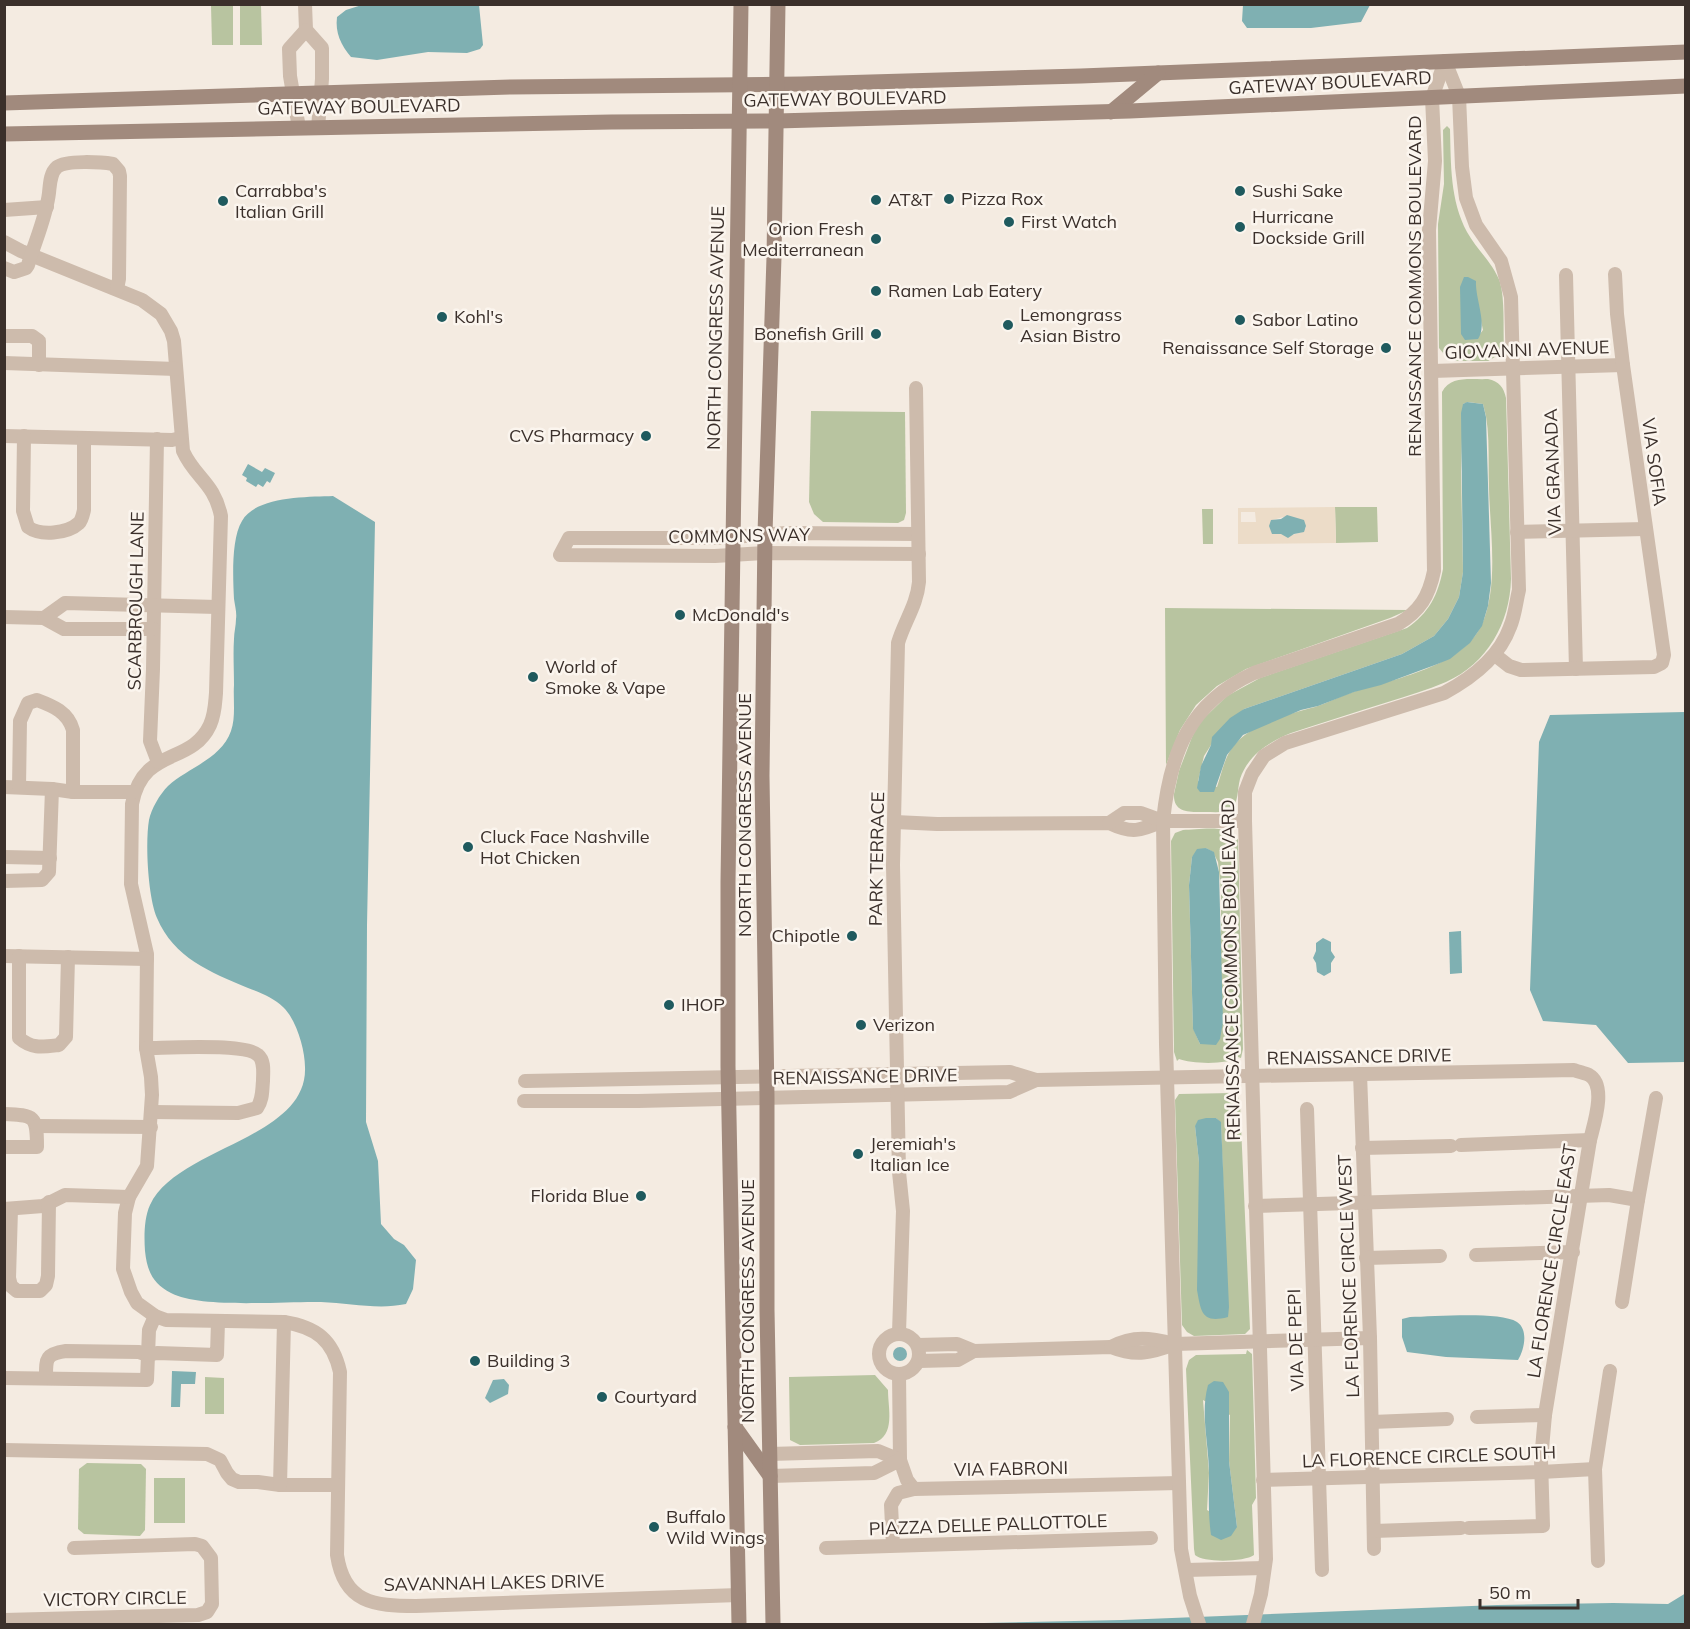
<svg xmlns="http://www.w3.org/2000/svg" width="1690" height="1629" viewBox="0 0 1690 1629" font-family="Mulish,sans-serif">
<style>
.green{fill:#b8c4a0;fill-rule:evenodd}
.plaza{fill:#ecdcc8;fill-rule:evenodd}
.water{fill:#7fb0b2}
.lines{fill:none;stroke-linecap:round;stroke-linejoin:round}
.minor{stroke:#cdbbac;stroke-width:14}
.secondary{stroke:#a18a7d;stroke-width:15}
.poi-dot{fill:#1f5a5e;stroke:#fbf5ee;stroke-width:2}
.labels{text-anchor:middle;stroke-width:5;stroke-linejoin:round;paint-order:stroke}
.street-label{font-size:18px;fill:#3b302b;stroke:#fbf5ee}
.poi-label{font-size:18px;fill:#3b302b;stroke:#fbf5ee;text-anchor:start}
</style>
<rect width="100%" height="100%" fill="#f4ebe1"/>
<g class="green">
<path d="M211 5H233V45H212Z"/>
<path d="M240 5H261L262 45H240Z"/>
<path d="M1447 126 1450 129C1451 165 1450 200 1467 232 1477 250 1493 263 1500 282 1505 300 1503 328 1504 347L1500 354 1488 361H1455L1448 359 1439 348 1438 224 1444 184 1443 130ZM1476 281 1475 294 1483 330 1476 339H1467Z"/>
<path d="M1488 379C1499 381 1504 388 1506 398L1511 579C1510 623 1487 664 1446 682 1427 690 1407 696 1388 702 1356 712 1324 722 1291 733 1269 742 1248 755 1240 779 1237 790 1239 803 1230 810 1222 813 1214 812 1206 812 1191 812 1173 814 1174 794L1179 771 1192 737 1200 722 1227 696 1260 678 1407 628C1429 613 1438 595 1443 569L1442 392C1451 375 1471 380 1488 379ZM1468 402 1483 404 1486 416C1490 440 1488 465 1489 489 1490 530 1499 586 1482 624 1463 667 1393 679 1353 692 1340 696 1328 703 1315 707 1291 713 1254 724 1237 742 1225 754 1222 772 1217 787L1198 781 1204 756 1211 745 1244 709 1402 654 1434 636 1448 619 1459 597 1463 572 1461 471 1463 404Z"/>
<path d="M811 411 905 412 906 513 904 520 898 523 823 522 814 514 809 502Z"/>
<path d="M1335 507H1377L1378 542 1336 543Z"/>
<path d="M1202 509H1213V544H1203Z"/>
<path d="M1165 608 1408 610 1390 618 1246 669 1217 686 1196 705 1180 730 1166 765Z"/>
<path d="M1183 830C1199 830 1229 823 1238 840L1243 1049 1241 1058 1238 1057C1229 1065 1191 1064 1179 1059L1177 1061 1174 1052 1171 841 1175 833ZM1206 848 1213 852 1218 862 1221 891V930L1200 1044 1193 1028 1189 885 1192 857Z"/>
<path d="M1232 1093 1238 1096 1240 1103 1250 1329 1245 1334 1194 1336 1187 1332 1182 1325 1175 1100 1179 1094ZM1216 1118 1221 1123 1228 1317 1199 1162 1195 1126Z"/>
<path d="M1247 1350 1252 1354 1256 1498 1252 1505 1254 1555C1245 1562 1203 1563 1195 1555L1194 1549 1186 1369 1189 1360 1196 1355 1246 1354ZM1203 1400 1230 1415 1229 1461 1237 1527 1207 1510 1209 1473Z"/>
<path d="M875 1375 888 1390C888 1409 896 1435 874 1443L800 1445 790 1440 789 1377Z"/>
<path d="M205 1377 224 1378V1414H205Z"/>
<path d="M87 1463 141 1464 146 1469 145 1530 140 1536 84 1534 78 1529 79 1469Z"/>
<rect x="154" y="1478" width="31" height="45"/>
</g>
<path class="plaza" d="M1335 507 1336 543 1238 544V508ZM1255 512 1256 522H1241V512ZM1283 517 1293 518 1306 526V528L1302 532 1292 535 1271 532 1273 520Z"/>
<g class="water">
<path d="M365 4 479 5 483 45 480 49 467 53 428 52 377 60 351 57C341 45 335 33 337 17L346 10Z"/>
<path d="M1243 5V4L1370 5 1361 22 1311 28H1247L1242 21Z"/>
<path d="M1464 277H1468L1476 281C1475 299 1488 325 1478 339L1465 340 1461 334 1460 287Z"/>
<path d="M1467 402 1483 404 1486 417 1491 583 1488 606 1482 626 1470 643 1450 659 1435 665 1381 685 1354 692 1318 706 1301 710 1243 735 1227 755 1214 792H1200L1197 788 1201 766 1211 745 1212 737 1230 718 1244 709 1402 654 1434 636 1448 619 1459 597 1463 572 1461 413 1463 404Z"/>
<path d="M248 464 262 472 265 468 275 473 270 483 267 481 263 487 258 484 256 487 246 481 247 478 242 475Z"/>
<path d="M333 496 375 522 367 925 366 1122 378 1161 381 1224 394 1239 404 1245 416 1260 413 1289 406 1304C378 1310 350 1303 321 1302 284 1301 201 1309 171 1293 153 1284 147 1271 145 1251 144 1237 144 1218 150 1205 177 1147 308 1139 305 1067 305 1049 296 1019 283 1007 274 998 259 992 248 988 210 972 174 958 157 918 148 897 145 843 149 820 151 809 160 794 168 786 189 767 221 759 231 731 236 717 233 699 234 685 234 669 233 654 234 639 234 632 236 626 236 619 237 613 235 606 234 599 233 579 231 539 242 521 256 496 307 497 333 496Z"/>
<path d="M1287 515 1304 520 1306 526 1304 532 1294 534 1288 538 1281 534H1272L1269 526 1271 520 1281 519Z"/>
<path d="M1685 712V1062L1628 1063 1596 1025 1543 1021 1530 990 1539 742 1550 715Z"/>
<path d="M1206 848 1214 852 1219 872 1223 1022 1220 1039 1216 1045 1200 1044 1193 1029 1189 885 1192 857 1197 849Z"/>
<path d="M1461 931 1462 973 1450 974 1449 932Z"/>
<path d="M1323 938 1331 942V951L1335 957 1331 963V972L1324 976 1317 972 1316 963 1313 958 1316 951V943Z"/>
<path d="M1206 1118H1216L1221 1122 1229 1307 1228 1317C1202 1324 1201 1312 1197 1290L1199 1162 1195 1126 1198 1120Z"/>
<path d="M1410 1317C1433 1317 1499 1311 1517 1322 1529 1330 1524 1350 1518 1360L1446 1357 1407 1352 1402 1337V1319Z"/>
<circle cx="900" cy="1354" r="7"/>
<path d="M172 1371 196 1372 195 1384H181L180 1407H171Z"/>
<path d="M504 1379 509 1385 508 1394 490 1403 485 1398 493 1380Z"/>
<path d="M1214 1381 1223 1382 1229 1392V1461L1237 1527 1231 1536 1221 1540 1211 1535C1208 1513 1209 1496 1209 1474 1209 1444 1200 1414 1208 1385Z"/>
<path d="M1686 1593 1685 1624H939L1122 1620 1497 1605 1613 1603 1668 1604Z"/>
</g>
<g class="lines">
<g class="minor">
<path d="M305 4 306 30 322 48V79L318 128"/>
<path d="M299 128 290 76 289 49 306 30"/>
<path d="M4 210 47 207"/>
<path d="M4 242 21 251 142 300 161 314 171 331 174 341 183 451C195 478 214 482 221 516L216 693C215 704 215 714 210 725 191 766 143 746 132 804L131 884 147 954 146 1048 151 1077 152 1095 147 1166 129 1197 125 1213 123 1269 131 1292 137 1303 155 1316 166 1320 284 1322C316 1327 333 1340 340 1372L337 1555C344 1603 374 1606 416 1606L739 1595"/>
<path d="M4 268 14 272 26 268 28 265C35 241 46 218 49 193 50 184 50 173 57 167 66 160 101 162 113 164L119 171 120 176 119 279 117 289"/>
<path d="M1566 275 1576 669"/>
<path d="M4 336H32L39 341V365"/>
<path d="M4 363 176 369"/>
<path d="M1432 371 1623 365"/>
<path d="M4 436 172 440 181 438"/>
<path d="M24 436 23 511 28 527C40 536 67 534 79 523 82 520 83 514 84 510V438"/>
<path d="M157 439 153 669 150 741 158 762"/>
<path d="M1517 532 1645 529"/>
<path d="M917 534 787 533 716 538H569L560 555 715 556 765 553 919 554"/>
<path d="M4 617 44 618 64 629H153"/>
<path d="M44 618 65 603 217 607"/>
<path d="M1495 655 1509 666 1521 670 1654 667 1662 663 1664 655 1623 365 1617 314 1615 274"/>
<path d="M4 787 52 789 73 792H134"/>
<path d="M19 787 20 721 28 703 37 700C53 706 68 712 73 730V792"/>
<path d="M895 822 937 824 1109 823C1132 834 1140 831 1163 821"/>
<path d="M1109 823 1124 813H1141L1163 821H1245"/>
<path d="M4 857 50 858"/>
<path d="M4 881 42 880 49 872 52 789"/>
<path d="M4 956 147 959"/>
<path d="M19 956V1038C32 1049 42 1047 59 1045L66 1037 68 957"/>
<path d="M146 1048C166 1048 246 1043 258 1055 265 1061 263 1072 263 1081 262 1091 263 1099 257 1108L238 1113 152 1112"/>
<path d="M1360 1074 1370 1338 1374 1549"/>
<path d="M525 1081 1010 1072 1036 1080 1574 1070C1579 1072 1585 1073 1589 1075 1607 1085 1594 1124 1590 1140L1545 1415 1541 1460 1543 1526 1469 1528"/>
<path d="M524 1101H638L1009 1092 1036 1080"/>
<path d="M1307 1109 1322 1570"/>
<path d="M4 1114C35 1115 37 1116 37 1147H4"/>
<path d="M37 1126 151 1127"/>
<path d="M1461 1145 1590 1140"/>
<path d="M1362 1148 1451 1146"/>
<path d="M1255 1206 1609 1195 1638 1200 1656 1098"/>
<path d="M4 1209 43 1206 65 1195 129 1197"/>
<path d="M11 1209 9 1278 11 1286 17 1291H40L46 1285 48 1276 49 1202"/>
<path d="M1476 1255 1573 1252"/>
<path d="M1366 1258 1440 1256"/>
<path d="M1622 1302 1638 1200"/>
<path d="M899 1333 903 1211 899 1172 893 865 898 643C904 622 917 605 919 582L916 388"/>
<circle cx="899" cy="1354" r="20"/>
<path d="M918 1345 957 1344 974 1351 1111 1347C1136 1357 1151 1353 1175 1344"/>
<path d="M1111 1347C1134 1335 1150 1338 1175 1344L1370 1338"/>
<path d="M919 1361 958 1360 974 1351"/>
<path d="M899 1374 900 1460 907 1480 914 1489"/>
<path d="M4 1378 147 1380 149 1330 155 1316"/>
<path d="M46 1378C46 1359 45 1354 66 1351L139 1352 148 1355 157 1353 217 1355 218 1321"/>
<path d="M1477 1417 1545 1415"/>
<path d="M1372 1422 1447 1419"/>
<path d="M4 1450 207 1454 220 1460 227 1473 232 1479 239 1482H258L280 1485H338"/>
<path d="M769 1454 878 1451 900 1460"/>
<path d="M770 1476 874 1473 900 1460"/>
<path d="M1263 1480 1541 1472 1595 1469"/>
<path d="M280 1485 284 1322"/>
<path d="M1374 1531 1461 1528"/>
<path d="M893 1545 891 1505 898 1493 914 1489 1179 1483"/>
<path d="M826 1548 1151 1538"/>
<path d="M1598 1561 1595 1469 1610 1371"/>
<path d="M1186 1570 1264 1568"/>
<path d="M4 1620 198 1615 207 1612 212 1604 211 1558 202 1546 195 1544 74 1548"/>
<path d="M1199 1624 1190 1596 1181 1549 1166 1044 1163 821C1170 753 1189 703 1254 673L1398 624C1420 611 1429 596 1434 571L1429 230 1435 161 1432 98 1445 61"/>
<path d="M1253 1624 1261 1594 1266 1559 1245 821V792L1252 774 1264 756 1285 743 1444 693C1472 678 1499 658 1510 627 1515 616 1516 602 1519 590L1511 297 1501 261 1476 225 1466 198 1462 167 1459 96 1445 61"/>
</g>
<g class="secondary">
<path d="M4 103 511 87 801 84 1081 76 1686 52"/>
<path d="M1111 112 1158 73"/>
<path d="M4 134 611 122 777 121 1130 111 1686 86"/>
<path d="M735 1427 770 1476"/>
<path d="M739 1624 728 1066V882L741 4"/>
<path d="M773 1624 767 1310V1097L762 776 765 533 774 257 778 4"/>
</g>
</g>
<g class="poi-dot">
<circle cx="1240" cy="191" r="6"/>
<circle cx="949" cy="199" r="6"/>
<circle cx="876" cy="200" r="6"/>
<circle cx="223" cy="201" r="6"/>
<circle cx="1009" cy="222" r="6"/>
<circle cx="1240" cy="227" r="6"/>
<circle cx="876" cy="239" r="6"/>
<circle cx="876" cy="291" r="6"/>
<circle cx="442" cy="317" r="6"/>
<circle cx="1240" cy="320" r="6"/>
<circle cx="1008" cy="325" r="6"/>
<circle cx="876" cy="334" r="6"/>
<circle cx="1386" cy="348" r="6"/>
<circle cx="646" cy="436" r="6"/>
<circle cx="680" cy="615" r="6"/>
<circle cx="533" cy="677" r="6"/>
<circle cx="468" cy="847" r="6"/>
<circle cx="852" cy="936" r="6"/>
<circle cx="669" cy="1005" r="6"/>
<circle cx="861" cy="1025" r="6"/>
<circle cx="858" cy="1154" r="6"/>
<circle cx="641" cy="1196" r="6"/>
<circle cx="475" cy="1361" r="6"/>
<circle cx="602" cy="1397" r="6"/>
<circle cx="654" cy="1527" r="6"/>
</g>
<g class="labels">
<g class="street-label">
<text transform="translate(1330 83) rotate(-3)" y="6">GATEWAY BOULEVARD</text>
<text transform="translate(845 99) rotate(-1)" y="6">GATEWAY BOULEVARD</text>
<text transform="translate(359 107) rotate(-1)" y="6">GATEWAY BOULEVARD</text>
<text transform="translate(1415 286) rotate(-90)" y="6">RENAISSANCE COMMONS BOULEVARD</text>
<text transform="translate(716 328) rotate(-89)" y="6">NORTH CONGRESS AVENUE</text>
<text transform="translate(1527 350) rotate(-2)" y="6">GIOVANNI AVENUE</text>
<text transform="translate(1654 462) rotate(82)" y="6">VIA SOFIA</text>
<text transform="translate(1553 472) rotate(-92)" y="6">VIA GRANADA</text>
<text transform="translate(739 536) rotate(-1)" y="6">COMMONS WAY</text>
<text transform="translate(136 601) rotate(-89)" y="6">SCARBROUGH LANE</text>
<text transform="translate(745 815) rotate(-90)" y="6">NORTH CONGRESS AVENUE</text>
<text transform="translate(877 859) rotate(-89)" y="6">PARK TERRACE</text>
<text transform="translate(1231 970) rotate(-91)" y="6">RENAISSANCE COMMONS BOULEVARD</text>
<text transform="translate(1359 1057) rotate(-1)" y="6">RENAISSANCE DRIVE</text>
<text transform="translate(865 1077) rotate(-1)" y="6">RENAISSANCE DRIVE</text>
<text transform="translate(1552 1261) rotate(-81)" y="6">LA FLORENCE CIRCLE EAST</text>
<text transform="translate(1349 1276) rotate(-92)" y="6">LA FLORENCE CIRCLE WEST</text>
<text transform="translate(748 1301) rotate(-90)" y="6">NORTH CONGRESS AVENUE</text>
<text transform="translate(1296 1340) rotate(-92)" y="6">VIA DE PEPI</text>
<text transform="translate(1429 1457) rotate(-2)" y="6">LA FLORENCE CIRCLE SOUTH</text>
<text transform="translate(1011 1469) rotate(-1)" y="6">VIA FABRONI</text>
<text transform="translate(988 1525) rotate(-2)" y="6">PIAZZA DELLE PALLOTTOLE</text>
<text transform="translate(494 1583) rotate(-1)" y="6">SAVANNAH LAKES DRIVE</text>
<text transform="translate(115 1599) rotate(-1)" y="6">VICTORY CIRCLE</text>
</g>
<g class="poi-label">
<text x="235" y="197">Carrabba's<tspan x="235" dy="21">Italian Grill</tspan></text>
<text x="1252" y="197">Sushi Sake</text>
<text x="961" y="205">Pizza Rox</text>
<text x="888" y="206">AT&amp;T</text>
<text x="1252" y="223">Hurricane<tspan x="1252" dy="21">Dockside Grill</tspan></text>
<text x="1021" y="228">First Watch</text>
<text x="864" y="235" text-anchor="end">Orion Fresh<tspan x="864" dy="21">Mediterranean</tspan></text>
<text x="888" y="297">Ramen Lab Eatery</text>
<text x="1020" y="321">Lemongrass<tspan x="1020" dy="21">Asian Bistro</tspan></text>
<text x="454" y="323">Kohl's</text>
<text x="1252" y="326">Sabor Latino</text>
<text x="864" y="340" text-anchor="end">Bonefish Grill</text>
<text x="1374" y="354" text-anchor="end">Renaissance Self Storage</text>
<text x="634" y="442" text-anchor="end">CVS Pharmacy</text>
<text x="692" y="621">McDonald's</text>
<text x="545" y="673">World of<tspan x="545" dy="21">Smoke &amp; Vape</tspan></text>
<text x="480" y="843">Cluck Face Nashville<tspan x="480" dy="21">Hot Chicken</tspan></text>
<text x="840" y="942" text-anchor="end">Chipotle</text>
<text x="681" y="1011">IHOP</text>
<text x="873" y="1031">Verizon</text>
<text x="870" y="1150">Jeremiah's<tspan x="870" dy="21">Italian Ice</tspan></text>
<text x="629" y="1202" text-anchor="end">Florida Blue</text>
<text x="487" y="1367">Building 3</text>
<text x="614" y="1403">Courtyard</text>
<text x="666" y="1523">Buffalo<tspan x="666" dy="21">Wild Wings</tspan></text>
</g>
</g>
<rect width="1690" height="1629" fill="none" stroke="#3b302b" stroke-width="12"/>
<path d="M1480 1599v9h98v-9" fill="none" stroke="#3b302b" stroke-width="3"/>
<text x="1489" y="1599" font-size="18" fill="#3b302b" stroke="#fbf5ee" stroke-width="4.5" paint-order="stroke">50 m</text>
</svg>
